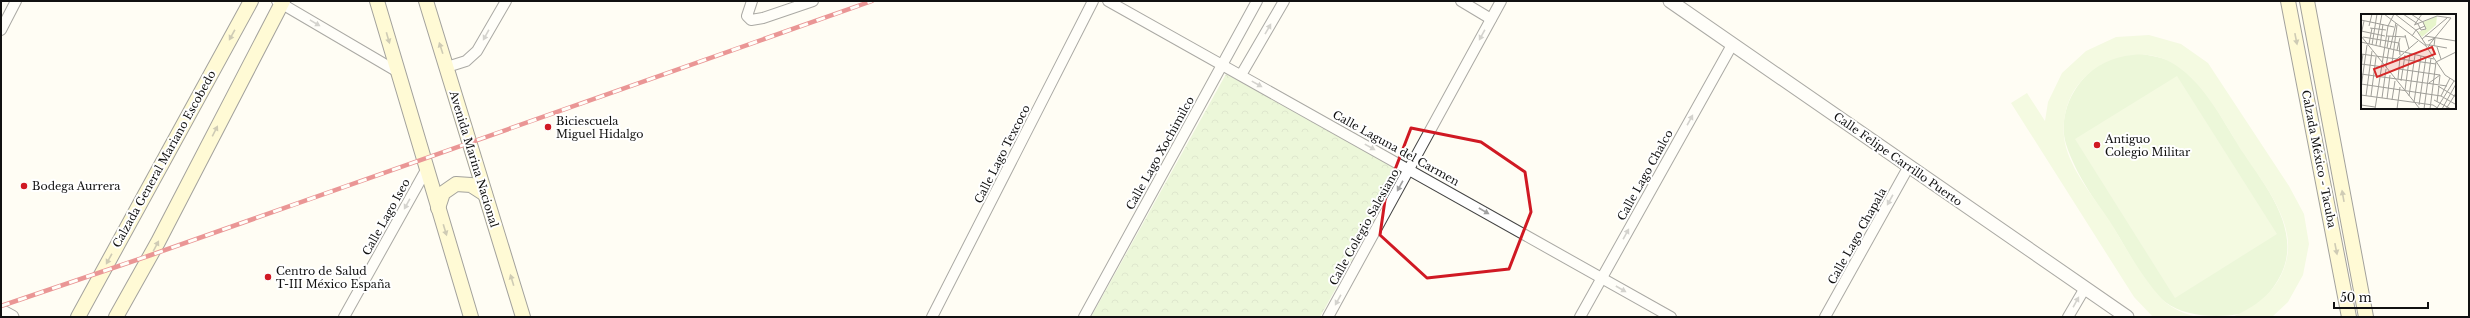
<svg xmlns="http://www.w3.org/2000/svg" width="2470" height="318" viewBox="0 0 2470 318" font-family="'Libre Baskerville',serif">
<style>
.grass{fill:#d5efb9}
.park{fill:url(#park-crowns)}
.pitch{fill:#e7f5cb}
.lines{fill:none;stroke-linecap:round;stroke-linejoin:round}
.minor-casing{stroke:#444;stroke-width:12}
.tertiary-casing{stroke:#444;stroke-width:15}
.secondary-casing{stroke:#333;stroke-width:16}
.minor{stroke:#fff;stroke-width:10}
.tertiary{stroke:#fff;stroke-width:13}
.secondary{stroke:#fff6af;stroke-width:14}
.rail-casing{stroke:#d01923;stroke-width:4.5}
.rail{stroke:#fff;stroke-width:3;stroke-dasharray:9;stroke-linecap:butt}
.oneway{fill:#a0a0a0}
.oneway2{fill:#948f68}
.marked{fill:none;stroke:#d01923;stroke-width:3;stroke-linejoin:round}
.poi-dot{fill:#d01923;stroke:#fff;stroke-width:1.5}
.labels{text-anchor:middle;stroke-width:4;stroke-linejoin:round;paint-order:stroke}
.poi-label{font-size:11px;fill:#111;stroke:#fff;text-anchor:start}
.street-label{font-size:11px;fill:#111;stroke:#fff}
.inset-road{fill:none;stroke:#a09f99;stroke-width:1}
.view{fill:#d62828;fill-opacity:0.15;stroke:#d62828;stroke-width:2}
.inset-edge{fill:none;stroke:#111;stroke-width:2}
</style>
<defs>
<pattern id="park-crowns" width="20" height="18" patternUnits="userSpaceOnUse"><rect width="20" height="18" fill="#d5efb9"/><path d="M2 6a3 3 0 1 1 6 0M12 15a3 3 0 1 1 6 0" fill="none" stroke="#b6cc9e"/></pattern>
</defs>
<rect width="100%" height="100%" fill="#fffdf4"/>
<path class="grass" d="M2136 53C2153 56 2171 58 2185 69 2207 88 2221 118 2237 142 2262 182 2307 232 2278 280 2268 297 2257 307 2240 314 2216 318 2185 317 2165 302 2144 286 2130 254 2116 232 2098 204 2076 176 2066 144 2056 111 2079 72 2110 59 2118 55 2128 55 2136 53Z"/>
<path class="park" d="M1226 74 1401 171 1320 317H1091Z"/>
<g class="pitch">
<path d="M2149 35 2181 44 2208 63 2289 186 2304 214 2309 244 2303 275 2288 302 2272 317H2232C2261 305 2285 284 2288 250 2290 215 2262 182 2244 154 2216 111 2187 43 2125 56 2105 60 2091 69 2078 85 2066 100 2061 124 2065 143 2071 171 2094 197 2109 220 2126 247 2141 277 2163 300 2172 309 2185 314 2197 317H2153L2134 297 2011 103 2027 93 2045 121 2048 102 2062 73 2086 51 2116 37Z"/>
<path d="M2177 76 2277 234 2175 298 2075 139Z"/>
</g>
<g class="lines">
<g class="minor-casing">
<g id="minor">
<path d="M277 1 398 72"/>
<path d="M752 1 747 16 751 20 763 18 813 1"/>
<path d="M1108 1 1671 317"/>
<path d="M1461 1 1491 19"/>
<path d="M1 30 16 1"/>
<path d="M447 67 466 61 477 51 506 1"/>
<path d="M1241 75 1284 1"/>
<path d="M344 317 426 170"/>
<path d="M932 317 1093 1"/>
<path d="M1084 317 1257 1"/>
<path d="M1328 317 1501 1"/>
<path d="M1580 317 1732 45"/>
<path d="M1825 317 1909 166"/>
<path d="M2068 317 2085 288"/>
</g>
</g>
<g class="tertiary-casing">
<g id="tertiary">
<path d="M1670 1 2127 317"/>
<path d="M1 311 12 317"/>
</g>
</g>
<g class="secondary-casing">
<g id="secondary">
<path d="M377 1 471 317"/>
<path d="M426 1 523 317"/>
<path d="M2288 1 2349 317"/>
<path d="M2307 1 2366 317"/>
<path d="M438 208 443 193 456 184 471 185 485 194"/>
<path d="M78 317 251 1"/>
<path d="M116 317 158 242 283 1"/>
</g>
</g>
<use href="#minor" class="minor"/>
<use href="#tertiary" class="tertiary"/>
<use href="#secondary" class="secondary"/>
<g class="rail-casing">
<path id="rail" d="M1 306 151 255 872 1"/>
</g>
<use href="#rail" class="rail"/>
</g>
<defs><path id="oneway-solid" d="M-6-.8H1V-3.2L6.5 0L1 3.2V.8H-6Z"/></defs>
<g class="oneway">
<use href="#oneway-solid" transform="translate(315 23) rotate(31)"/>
<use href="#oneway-solid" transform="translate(1268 29) rotate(-60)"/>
<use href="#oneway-solid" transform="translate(486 35) rotate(119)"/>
<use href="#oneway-solid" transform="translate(1482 35) rotate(119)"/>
<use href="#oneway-solid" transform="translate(1257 84) rotate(29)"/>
<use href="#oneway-solid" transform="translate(1690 120) rotate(-61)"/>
<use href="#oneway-solid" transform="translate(1370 147) rotate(29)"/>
<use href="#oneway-solid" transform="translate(1400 186) rotate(119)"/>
<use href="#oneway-solid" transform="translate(1890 200) rotate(119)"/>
<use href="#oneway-solid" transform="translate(407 204) rotate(119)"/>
<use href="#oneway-solid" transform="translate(1484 211) rotate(30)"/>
<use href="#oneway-solid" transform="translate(1626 234) rotate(-61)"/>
<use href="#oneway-solid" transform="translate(1621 289) rotate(30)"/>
<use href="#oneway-solid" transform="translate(1338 300) rotate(119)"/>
<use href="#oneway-solid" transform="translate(2076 302) rotate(-61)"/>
</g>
<g class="oneway2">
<use href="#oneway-solid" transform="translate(232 35) rotate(119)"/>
<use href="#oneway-solid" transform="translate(388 38) rotate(74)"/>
<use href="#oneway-solid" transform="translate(2296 39) rotate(79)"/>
<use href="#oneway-solid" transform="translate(441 48) rotate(-108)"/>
<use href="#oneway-solid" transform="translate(215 131) rotate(-63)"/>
<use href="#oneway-solid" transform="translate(2343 196) rotate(-100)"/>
<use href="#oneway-solid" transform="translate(445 230) rotate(73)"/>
<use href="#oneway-solid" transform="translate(156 246) rotate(-62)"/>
<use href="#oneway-solid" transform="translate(2336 249) rotate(79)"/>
<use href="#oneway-solid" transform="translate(109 259) rotate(119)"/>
<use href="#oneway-solid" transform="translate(512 280) rotate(-107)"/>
</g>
<path d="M0 0H2470V318H0ZM1411 128 1481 142 1525 172 1531 212 1509 269 1427 278 1380 235 1386 193Z" fill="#fffdf4" fill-opacity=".55" fill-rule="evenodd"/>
<path class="marked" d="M1411 128 1481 142 1525 172 1531 212 1509 269 1427 278 1380 235 1386 193Z"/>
<g class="poi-dot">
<circle cx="548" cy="127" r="4"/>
<circle cx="2097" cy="145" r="4"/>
<circle cx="24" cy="186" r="4"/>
<circle cx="268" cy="277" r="4"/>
</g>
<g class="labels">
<g class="poi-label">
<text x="556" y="125">Biciescuela<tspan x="556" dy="13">Miguel Hidalgo</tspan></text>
<text x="2105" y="143">Antiguo<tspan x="2105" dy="13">Colegio Militar</tspan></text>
<text x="32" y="190">Bodega Aurrera</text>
<text x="276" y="275">Centro de Salud<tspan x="276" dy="13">T-III México España</tspan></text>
</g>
<g class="street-label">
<text transform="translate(1396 148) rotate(29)" y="4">Calle Laguna del Carmen</text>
<text transform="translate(1160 153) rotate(-61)" y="4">Calle Lago Xochimilco</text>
<text transform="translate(1002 154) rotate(-63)" y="4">Calle Lago Texcoco</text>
<text transform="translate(164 159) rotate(-61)" y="4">Calzada General Mariano Escobedo</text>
<text transform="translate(474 159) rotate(73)" y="4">Avenida Marina Nacional</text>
<text transform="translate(1898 159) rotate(35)" y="4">Calle Felipe Carrillo Puerto</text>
<text transform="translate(2319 159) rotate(79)" y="4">Calzada México - Tacuba</text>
<text transform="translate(1645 175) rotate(-61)" y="4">Calle Lago Chalco</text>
<text transform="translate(386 217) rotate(-61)" y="4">Calle Lago Iseo</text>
<text transform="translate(1364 227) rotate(-61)" y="4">Calle Colegio Salesiano</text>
<text transform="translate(1857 236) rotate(-61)" y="4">Calle Lago Chapala</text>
</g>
</g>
<g transform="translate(2361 14)">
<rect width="95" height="95" fill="#fffdf4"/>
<path d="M76 2 75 11 61 23 57 18 65 15 62 8Z" fill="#e7f5cb"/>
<path class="inset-road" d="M23 0 65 32 84 61 95 68M34 0 56 17 65 31H69L67 33M42 0 57 10 60 16 65 15 62 8 50 0M0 6 33 13M54 10 61 0M53 11 76 2 90 4M8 12 11 0M9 14 25 16M0 17 24 22M0 21 3 7M44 21 48 35M0 22 59 95M26 22 45 23M51 22 55 16 64 12M64 22 95 27M2 23 38 29M61 25 86 4M67 27 74 24 73 32M0 28 73 45M38 29 39 41M8 30 11 14M11 31 16 0M15 31 21 0M68 31 90 4M69 31 86 34M19 32 22 10M76 33 80 45M26 34 28 22M29 35 35 9M36 36 39 24M44 38 57 27M0 40 36 45M39 45 75 50M31 49 36 11M31 49 43 39M0 50 23 53M0 53 2 40M25 53 28 34M38 55 79 61 78 70M0 60 86 72M37 65 39 43M40 67 44 41M68 69 79 61M0 70 80 82 94 90M77 72 95 83M0 74 6 31M44 76 49 39M0 81 72 91 78 95M5 82 11 37M10 82 15 43M48 82 54 41M80 82 89 64M21 84 25 55M26 85 29 61M31 86 34 67M73 86 90 95M53 88 60 42M76 88 78 72M0 91 14 93M58 91 65 43M76 94 93 67M14 95 27 12 33 0M36 95 39 73M63 95 70 44M69 95 75 48 95 38M81 95 95 70M85 95 95 79"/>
<path class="view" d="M71 33 74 40 16 63 13 55Z"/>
<rect width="95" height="95" class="inset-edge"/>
</g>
<rect width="2470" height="318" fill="none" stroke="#111111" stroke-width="4"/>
<path d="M2334 302v6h94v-6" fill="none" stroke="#111111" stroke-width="2"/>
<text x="2340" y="302" font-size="12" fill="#111111" stroke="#ffffff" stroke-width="3" paint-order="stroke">50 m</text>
</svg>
